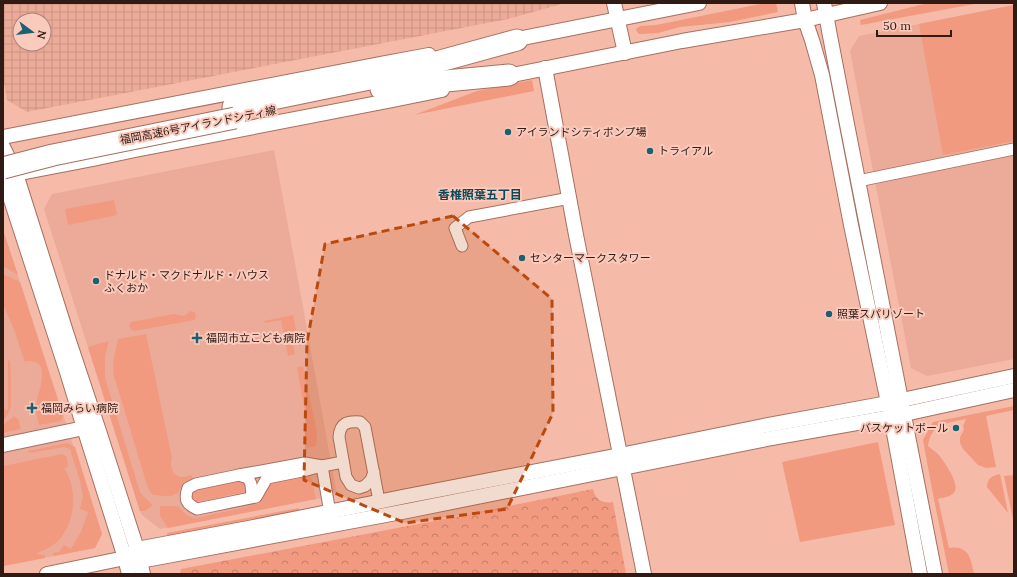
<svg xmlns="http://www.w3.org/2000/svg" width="1017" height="577" viewBox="0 0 1017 577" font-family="Lora,'Noto Sans JP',serif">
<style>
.built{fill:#ebab98}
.industrial{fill:url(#industrial-grid);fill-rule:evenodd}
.grass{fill:#f29a80}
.forest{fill:url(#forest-crowns)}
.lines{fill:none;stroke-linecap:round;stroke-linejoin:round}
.minor-casing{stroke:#a67060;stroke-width:13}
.tertiary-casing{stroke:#a67060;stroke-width:16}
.motorway-casing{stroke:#a67060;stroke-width:23}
.minor{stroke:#fff;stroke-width:11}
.tertiary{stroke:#fff;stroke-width:14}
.motorway{stroke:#fff;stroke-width:21}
.motorway-bridge-casing{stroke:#a67060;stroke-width:23;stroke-linecap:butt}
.motorway-bridge{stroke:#fff;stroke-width:21}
.marked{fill:#ba490e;fill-opacity:0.2;stroke:#ba490e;stroke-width:3;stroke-dasharray:8 5;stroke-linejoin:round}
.poi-dot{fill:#1b6172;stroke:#facabc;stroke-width:1.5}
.labels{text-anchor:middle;stroke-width:4;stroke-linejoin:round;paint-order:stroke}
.street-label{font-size:11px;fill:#301a14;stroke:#facabc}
.poi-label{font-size:11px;fill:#301a14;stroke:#facabc;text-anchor:start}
.neighbourhood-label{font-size:12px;font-weight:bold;fill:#0e4755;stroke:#facabc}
</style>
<defs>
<pattern id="industrial-grid" width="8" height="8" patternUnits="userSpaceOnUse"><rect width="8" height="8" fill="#ebab98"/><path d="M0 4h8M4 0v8" fill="none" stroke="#ca9382"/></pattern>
<pattern id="forest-crowns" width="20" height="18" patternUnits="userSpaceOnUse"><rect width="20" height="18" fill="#f29a80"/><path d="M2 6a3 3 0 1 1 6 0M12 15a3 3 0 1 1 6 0" fill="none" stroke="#c47d68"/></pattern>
</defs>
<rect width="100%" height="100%" fill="#f5baa8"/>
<g class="built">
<path d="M1014 5V359L927 376 911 368 850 51 859 36Z"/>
<path d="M274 150 299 285 337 495 160 529 142 515 140 511 44 209 52 194Z"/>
<path d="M3 230 102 534 95 548 3 566Z"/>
</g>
<path class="industrial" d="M3 3H565L508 19 27 112 7 100 3 77ZM20 20H44V44H20Z"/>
<g class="grass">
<path d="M765 3H776L778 12 730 22 680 27 658 33 639 34 637 32 636 29 640 26 656 25Z"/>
<path d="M928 3H980L861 25 860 20Z"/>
<path d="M1014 5V141L943 155 919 24Z"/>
<path d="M532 80 534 91 414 115 477 91Z"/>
<path d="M114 200 117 215 68 225 65 209Z"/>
<path d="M3 230 18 275 3 266Z"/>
<path d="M3 274 20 282 63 416 61 421 39 425C38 421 36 415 36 410 35 395 56 359 26 361L25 363 15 332 3 304Z"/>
<path d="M190 311 194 312 196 315 195 320 134 331 132 330 129 326 131 322 174 314 182 316 186 315Z"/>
<path d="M293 315 296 330 290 332 295 354 288 356 281 320 265 323 264 321Z"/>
<path d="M146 334 172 458C169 467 173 478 184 477 187 477 189 475 191 475L193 478 182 486 178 493 171 496H164L154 495 150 492 147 485 114 376C112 361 115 353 118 339Z"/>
<path d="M109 341 105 356V378L140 492 144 497 153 505 145 511H140L88 347Z"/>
<path d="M8 360 10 361 11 380V407L8 414 3 421V409L8 410Z"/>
<path d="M303 366 317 433 316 446 307 448 304 431H308L297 367Z"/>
<path d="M1014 406V410L986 416 996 467 986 468 978 465 963 449 960 443V437L964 430 963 426 966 419C947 423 931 423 928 446 931 449 935 451 938 454 943 460 959 482 955 491 952 497 944 497 938 499L949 548C969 545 971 559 974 574H949L931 484 923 440 933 422Z"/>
<path d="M14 416 18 419 21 429 3 433V425Z"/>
<path d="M878 442 895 525 800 542 782 462Z"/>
<path d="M67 443 75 447 102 534 95 548 54 556 53 553 59 552 64 545 71 549 81 532 88 512 80 509 83 496 80 481 70 449 64 447 29 453 28 451Z"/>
<path d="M62 454 67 457 68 467 64 468C78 489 76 520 59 540 52 547 44 550 36 554L45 555V558L3 566V466Z"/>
<path d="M1000 474 1008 513 987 487C987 478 992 476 1000 474Z"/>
<path d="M1014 475V524L1004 476Z"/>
<path d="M309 476 312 479 316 499 168 528 160 516V506H178C184 513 188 517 196 518L242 508 259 503 269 484Z"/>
<path d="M238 479 246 480 249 492 236 497 235 494 197 502 198 506 194 504 191 496 194 490Z"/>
<path d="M299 508 300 513 168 538 167 533Z"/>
</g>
<path class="forest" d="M593 489C595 499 602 504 613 502L626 574H180L181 569 455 517Z"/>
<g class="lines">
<g class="minor-casing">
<g id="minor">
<path d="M858 181 1014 149"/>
<path d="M462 246 455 228 469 217 570 198"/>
<path d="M322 466 305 463 239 475 196 484 188 488C184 499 186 504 197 509L256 497 267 478 307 470 322 466 343 462"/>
<path d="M322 466 331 519"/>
<path d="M374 472 371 480 365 486 359 488 351 485 346 477 339 437C340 423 347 421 360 422L365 427 379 501"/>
<path d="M239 475 248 478 251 484 252 497"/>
</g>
</g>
<g class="tertiary-casing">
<g id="tertiary">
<path d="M614 3 625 53"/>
<path d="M802 3 805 20 812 40 822 75 851 225 891 417 920 574"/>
<path d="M824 3 830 36 846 119 935 574"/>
<path d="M508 41 699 3"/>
<path d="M545 68 576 235 644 574"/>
<path d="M502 77 682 41 805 20 880 3"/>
<path d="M3 137 385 63 429 55"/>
<path d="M3 147 16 174 67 335 98 428 137 549 143 574"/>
<path d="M3 174 10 197 67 372 84 428 125 558 129 574"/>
<path d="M15 174 93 159 135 150 393 100 442 90"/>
<path d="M3 445 84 428"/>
<path d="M125 558 137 549 254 527 407 496 620 455 763 426 888 403 1014 376"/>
<path d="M47 574 125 558 140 561 407 511 767 439 891 417 1014 390"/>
</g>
</g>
<g class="motorway-casing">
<g id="motorway">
<path d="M381 89 393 86 509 75"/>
<path d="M233 107 389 75 517 40"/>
</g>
</g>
<use href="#minor" class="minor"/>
<use href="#tertiary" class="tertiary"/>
<use href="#motorway" class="motorway"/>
<g class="motorway-bridge-casing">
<path id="motorway-bridge" d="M3 168 53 155 235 118"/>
</g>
<use href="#motorway-bridge" class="motorway-bridge"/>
</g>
<path class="marked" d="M453 216 552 299 553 413 507 509 405 523 304 480 307 342 325 244Z"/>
<g class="poi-dot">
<circle cx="508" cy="132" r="4"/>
<circle cx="650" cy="151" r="4"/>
<circle cx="522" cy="258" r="4"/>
<circle cx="96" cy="281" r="4"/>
<circle cx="829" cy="314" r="4"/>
<path d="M195 332h4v4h4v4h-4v4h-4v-4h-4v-4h4z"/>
<path d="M30 402h4v4h4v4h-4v4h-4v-4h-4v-4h4z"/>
<circle cx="956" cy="428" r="4"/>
</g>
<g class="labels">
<g class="street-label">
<text transform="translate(198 125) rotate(-11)" y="4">福岡高速6号アイランドシティ線</text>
</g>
<g class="poi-label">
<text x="516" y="136">アイランドシティポンプ場</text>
<text x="658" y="155">トライアル</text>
<text x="530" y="262">センターマークスタワー</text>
<text x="104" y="279">ドナルド・マクドナルド・ハウス<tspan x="104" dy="13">ふくおか</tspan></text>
<text x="837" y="318">照葉スパリゾート</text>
<text x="206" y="342">福岡市立こども病院</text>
<text x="41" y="412">福岡みらい病院</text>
<text x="948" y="432" text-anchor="end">バスケットボール</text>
</g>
<g class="neighbourhood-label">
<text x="480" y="199">香椎照葉五丁目</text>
</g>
</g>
<rect width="1017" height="577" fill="none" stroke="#301a14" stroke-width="8"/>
<g transform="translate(32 32) rotate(105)"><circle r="19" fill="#facabc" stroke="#a98479"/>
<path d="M0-3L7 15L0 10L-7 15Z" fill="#1b6172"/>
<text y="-6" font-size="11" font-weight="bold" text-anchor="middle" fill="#301a14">N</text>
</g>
<path d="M877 30v6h74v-6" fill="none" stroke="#301a14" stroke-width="2"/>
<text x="883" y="30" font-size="12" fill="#301a14" stroke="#facabc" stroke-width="3" paint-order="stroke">50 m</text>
</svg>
